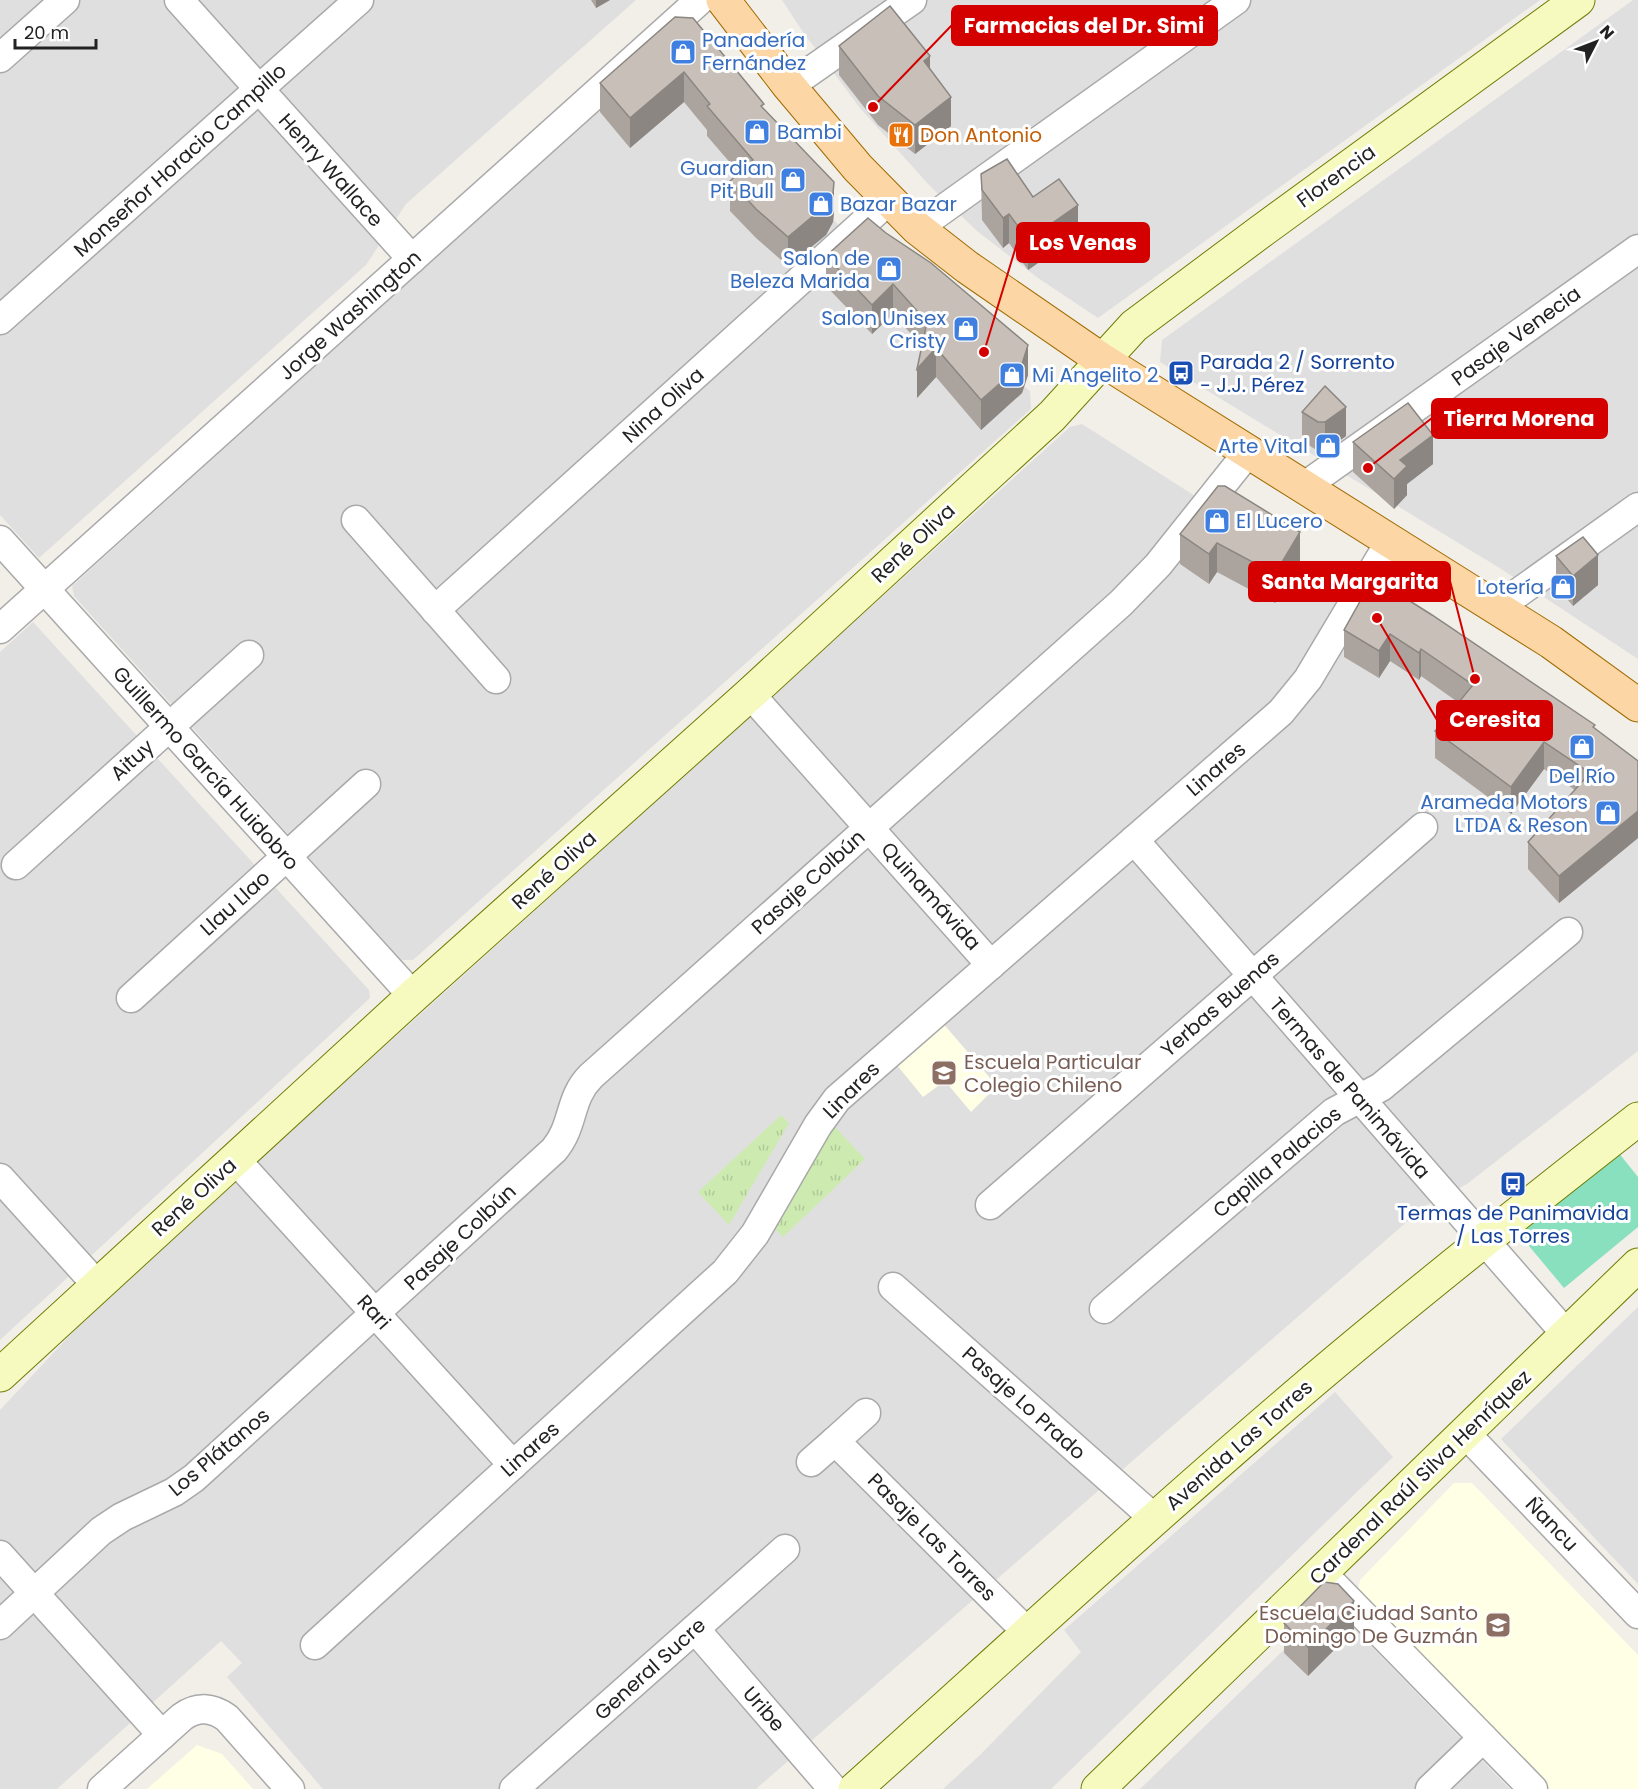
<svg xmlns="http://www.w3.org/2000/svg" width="1638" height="1789" viewBox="0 0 1638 1789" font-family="Poppins,sans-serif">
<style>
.residential{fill:#e0dfdf}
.education{fill:#ffffe5}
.grass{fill:url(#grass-tufts)}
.pitch{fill:#88e0be}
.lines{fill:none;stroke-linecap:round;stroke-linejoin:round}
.street-casing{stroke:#a9a9a9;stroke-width:31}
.secondary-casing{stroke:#707d05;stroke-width:35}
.primary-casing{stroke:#a06b00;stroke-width:35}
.street{stroke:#fff;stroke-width:28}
.secondary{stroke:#f7fabf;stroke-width:33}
.primary{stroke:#fcd6a4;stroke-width:33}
.wall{fill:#aba49e}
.shaded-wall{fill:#8b8681}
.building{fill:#c7bfb8;stroke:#8b8681;stroke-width:1.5}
.labels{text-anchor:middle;stroke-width:6;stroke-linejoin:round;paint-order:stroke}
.shop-label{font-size:20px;fill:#366cbe;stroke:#fff;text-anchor:end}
.food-label{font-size:20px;fill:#c56008;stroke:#fff;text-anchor:start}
.street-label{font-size:20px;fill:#222;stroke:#fff}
.transit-label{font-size:20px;fill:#164399;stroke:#fff;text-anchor:start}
.education-label{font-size:20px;fill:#785e54;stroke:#fff;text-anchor:start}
.leader{fill:none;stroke:#d40000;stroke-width:2}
.callout-dot{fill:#d40000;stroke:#fff;stroke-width:2}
.callout{fill:#d40000;stroke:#d40000;stroke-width:2}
.callout-label{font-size:21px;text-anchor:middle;font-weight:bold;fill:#fff}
</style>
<defs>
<pattern id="grass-tufts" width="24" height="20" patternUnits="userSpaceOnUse" patternTransform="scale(1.5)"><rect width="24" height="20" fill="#cdebb0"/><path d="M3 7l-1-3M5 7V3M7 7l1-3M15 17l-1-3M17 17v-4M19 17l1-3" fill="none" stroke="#b0c997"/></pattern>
</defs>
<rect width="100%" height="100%" fill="#f2efe9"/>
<g class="residential">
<path d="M0 0H636L406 204 366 265 39 558 0 515Z"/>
<path d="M782 0H1540L1098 318 1038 278 977 231 929 185 860 108 803 32Z"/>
<path d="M1633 0H1638V659L1498 567 1160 362 1162 340Z"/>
<path d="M672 44 790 171 867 257 948 326 1030 391 1031 409 413 960H401L74 596 72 586Z"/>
<path d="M1082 424 1382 615 1638 791V1051L1467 1184 1425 1206 756 1789H323L227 1677 242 1663 221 1641 57 1789H0V1410L73 1332 269 1151 1070 427Z"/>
<path d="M33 622 369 990 370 998 0 1340V652Z"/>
<path d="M1638 1307V1584L1501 1439Z"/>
<path d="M1335 1392 1393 1457 1051 1789H943L980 1755 1081 1652 1064 1630Z"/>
<path d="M1323 1612 1339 1613 1510 1789H1140Z"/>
</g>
<g class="education">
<path d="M941 1021 997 1086 971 1112 945 1081 923 1097 896 1064Z"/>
<path d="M1454 1483H1472L1638 1655V1789H1548L1357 1595 1360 1580Z"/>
<path d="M197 1745 222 1754 253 1789H147Z"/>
</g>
<g class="grass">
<path d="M781 1115 789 1123 729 1225 698 1192Z"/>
<path d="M834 1126 865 1159 783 1237 775 1229Z"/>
</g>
<path class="pitch" d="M1618 1152 1638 1177V1227L1564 1288 1519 1234Z"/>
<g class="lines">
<g class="street-casing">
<g id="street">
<path d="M179 0 412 259"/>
<path d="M0 58 65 0"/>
<path d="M789 86 912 0"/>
<path d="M917 228 1236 0"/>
<path d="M0 320 359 0"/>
<path d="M1305 486 1638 249"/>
<path d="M356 520 496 679"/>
<path d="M0 540 413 996"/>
<path d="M1497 608 1638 507"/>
<path d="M435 610 889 200"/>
<path d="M0 629 700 0"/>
<path d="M750 694 991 965"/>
<path d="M1134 840 1567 1335"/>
<path d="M16 865 249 655"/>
<path d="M131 998 366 784"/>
<path d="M235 1159 513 1465"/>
<path d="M0 1178 97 1285"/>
<path d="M990 1205 1423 827"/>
<path d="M893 1287 1155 1519"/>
<path d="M1104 1309 1334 1112 1381 1087 1568 932"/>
<path d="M866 1413 835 1441 1028 1633"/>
<path d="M1465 1433 1638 1614"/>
<path d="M811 1462 835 1441"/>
<path d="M0 1555 162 1735"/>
<path d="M1327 1578 1533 1789"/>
<path d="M0 1625 101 1531 122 1517 174 1492 194 1478 554 1150C575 1125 568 1099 591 1076L1121 603 1158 565 1249 451"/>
<path d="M695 1629 833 1789"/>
<path d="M315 1645 725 1272 755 1234 818 1125 837 1099 1281 712 1308 679 1391 540"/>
<path d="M102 1789 182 1717C197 1706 212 1707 227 1718L290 1789"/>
<path d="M514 1789 785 1549"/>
<path d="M1430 1789 1483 1738"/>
</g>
</g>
<g class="secondary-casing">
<g id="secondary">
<path d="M0 1375 413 996 750 694 1052 416 1134 326 1260 232 1578 0"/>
<path d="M855 1789C1003 1656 1149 1521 1300 1392 1410 1298 1524 1208 1638 1119"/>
<path d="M1098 1789 1638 1265"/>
</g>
</g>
<g class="primary-casing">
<path id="primary" d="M723 0 789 86 858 168 917 228 967 267 1102 360 1551 642 1638 705"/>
</g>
<use href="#street" class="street"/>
<use href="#secondary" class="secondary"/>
<use href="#primary" class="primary"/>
</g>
<g class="wall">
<path d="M591 0H610L596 8Z"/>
<path d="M675 17 764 110 834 212 833 222 826 235 788 266 756 238 730 211V181L739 173 707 136V130L684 102 630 148 600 112V83Z"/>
<path d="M839 46 930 69 951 126 915 154 878 125 839 75Z"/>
<path d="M981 174 1033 197 1078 235 1028 270 1009 243 1003 248 982 220Z"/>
<path d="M868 218 1028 375 1022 393 981 430 936 377 917 398 922 346 893 314 872 334 826 286V256Z"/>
<path d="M1325 386 1346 436 1325 451H1318L1302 441V412Z"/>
<path d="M1353 442 1433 464 1407 484V495L1394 509 1353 472Z"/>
<path d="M1180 534 1300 562 1275 603 1217 572 1209 584 1180 564Z"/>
<path d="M1556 556 1598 585 1573 606 1556 586Z"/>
<path d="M1367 589 1595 729 1638 761V838L1559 903 1528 869V842L1575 790 1544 769 1511 814 1435 758V731L1459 703 1421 676 1419 680 1390 661 1379 678 1344 657V630Z"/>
<path d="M1284 1623 1354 1630 1308 1676 1284 1653Z"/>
</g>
<g class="shaded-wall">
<path d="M596 0H610L596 8Z"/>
<path d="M930 56V86L924 61Z"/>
<path d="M684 72V102L630 148V118Z"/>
<path d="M951 97V126L915 154V125Z"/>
<path d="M834 182V212L833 222 826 235 788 266V237Z"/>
<path d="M1078 205V235L1028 270V240Z"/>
<path d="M1009 214V243L1003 248V218Z"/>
<path d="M893 284V314L872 334V305Z"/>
<path d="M1028 345V375L1022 393 981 430V400Z"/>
<path d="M936 348V377L917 398V369Z"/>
<path d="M1346 407V436L1325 451V422Z"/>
<path d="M1433 435V464L1407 484V495L1394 509V479L1400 460Z"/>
<path d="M1300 532V562L1275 603V574Z"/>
<path d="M1217 543V572L1209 584V554Z"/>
<path d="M1598 555V585L1573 606V576Z"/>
<path d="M1390 634V661L1379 678V651Z"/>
<path d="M1421 649V676L1419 680V653Z"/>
<path d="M1544 742V769L1511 814V787Z"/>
<path d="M1638 811V838L1559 903V876Z"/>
<path d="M1354 1601V1630L1308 1676V1647Z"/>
</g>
<g class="building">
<path d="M890 6 930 56 924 61 951 97 915 125 878 96 839 46Z"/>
<path d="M675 17 693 18 764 104 761 106 834 182 833 193 826 205 788 237 756 209 730 181 753 160 707 106 710 104 684 72 630 118 600 83Z"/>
<path d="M1007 159 1033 197 1059 179 1078 205 1028 240 1009 214 1003 218 982 190 981 174Z"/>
<path d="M868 218 886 233 931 263 1028 345 1022 364 981 400 936 348 917 369 927 322 893 284 872 305 826 256Z"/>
<path d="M1325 386 1346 407 1325 422H1318L1302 412Z"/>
<path d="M1408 403 1433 435 1400 460 1407 466 1394 479 1353 442Z"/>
<path d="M1218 486H1225L1300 532 1275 574 1217 543 1209 554 1180 534Z"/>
<path d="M1583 537 1598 555 1573 576 1556 556Z"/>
<path d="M1383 584 1432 615 1595 725 1593 727 1638 761V811L1559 876 1528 842 1590 773 1544 742 1511 787 1435 731 1473 685 1421 649 1419 653 1390 634 1379 651 1344 630 1367 589Z"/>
<path d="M1324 1582 1338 1584 1354 1601 1308 1647 1284 1623Z"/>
</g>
<defs>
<g id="shop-square" transform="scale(1.35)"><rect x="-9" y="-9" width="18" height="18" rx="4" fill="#3f7fe0" stroke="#fff"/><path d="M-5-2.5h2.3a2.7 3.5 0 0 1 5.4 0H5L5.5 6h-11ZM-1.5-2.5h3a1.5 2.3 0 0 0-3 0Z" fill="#fff"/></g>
<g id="restaurant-square" transform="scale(1.35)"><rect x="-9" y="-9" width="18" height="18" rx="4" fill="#e8710a" stroke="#fff"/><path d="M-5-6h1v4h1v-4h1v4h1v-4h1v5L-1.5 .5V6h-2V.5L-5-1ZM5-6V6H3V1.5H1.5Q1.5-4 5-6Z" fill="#fff"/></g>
<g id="bus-square" transform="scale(1.35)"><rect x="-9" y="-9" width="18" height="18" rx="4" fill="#1a4fb4" stroke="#fff"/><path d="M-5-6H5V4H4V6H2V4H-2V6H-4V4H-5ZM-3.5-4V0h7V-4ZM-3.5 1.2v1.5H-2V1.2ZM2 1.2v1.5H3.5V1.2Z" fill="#fff"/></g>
<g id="school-square" transform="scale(1.35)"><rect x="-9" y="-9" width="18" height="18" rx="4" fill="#8d6e63" stroke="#fff"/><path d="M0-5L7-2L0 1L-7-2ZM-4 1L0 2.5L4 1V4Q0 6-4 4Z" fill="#fff"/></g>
</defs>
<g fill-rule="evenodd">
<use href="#shop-square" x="683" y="52"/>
<use href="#shop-square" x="757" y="132"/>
<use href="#restaurant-square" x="901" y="135"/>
<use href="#shop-square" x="793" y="180"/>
<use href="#shop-square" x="821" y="204"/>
<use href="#shop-square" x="889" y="269"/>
<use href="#shop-square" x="966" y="329"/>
<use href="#bus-square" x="1181" y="373"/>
<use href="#shop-square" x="1012" y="375"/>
<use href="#shop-square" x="1328" y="446"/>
<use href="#shop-square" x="1217" y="521"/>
<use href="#shop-square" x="1563" y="587"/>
<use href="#shop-square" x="1582" y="747"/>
<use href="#shop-square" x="1608" y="813"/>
<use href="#school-square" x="944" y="1073"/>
<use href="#bus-square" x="1513" y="1184"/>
<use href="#school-square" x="1498" y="1625"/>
</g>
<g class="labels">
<g class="shop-label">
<text x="702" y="47" text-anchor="start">Panadería<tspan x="702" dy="23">Fernández</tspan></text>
<text x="777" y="139" text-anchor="start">Bambi</text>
<text x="774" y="175">Guardian<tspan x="774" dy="23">Pit Bull</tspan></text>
<text x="840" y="211" text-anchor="start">Bazar Bazar</text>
<text x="870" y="265">Salon de<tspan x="870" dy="23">Beleza Marida</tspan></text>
<text x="946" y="325">Salon Unisex<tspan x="946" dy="23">Cristy</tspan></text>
<text x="1032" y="382" text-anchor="start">Mi Angelito 2</text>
<text x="1308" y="453">Arte Vital</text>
<text x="1236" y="528" text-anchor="start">El Lucero</text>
<text x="1544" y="594">Lotería</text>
<text x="1582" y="783" text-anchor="middle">Del Río</text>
<text x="1588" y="809">Arameda Motors<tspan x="1588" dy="23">LTDA &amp; Reson</tspan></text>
</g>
<g class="food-label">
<text x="920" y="142">Don Antonio</text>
</g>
<g class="street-label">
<text transform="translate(180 160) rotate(-42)" y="7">Monseñor Horacio Campillo</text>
<text transform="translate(331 170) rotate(48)" y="7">Henry Wallace</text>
<text transform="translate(1336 176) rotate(-36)" y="7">Florencia</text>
<text transform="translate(350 315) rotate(-42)" y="7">Jorge Washington</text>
<text transform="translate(1516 336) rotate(-36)" y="7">Pasaje Venecia</text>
<text transform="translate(663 405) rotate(-42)" y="7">Nina Oliva</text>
<text transform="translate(913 543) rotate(-43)" y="7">René Oliva</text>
<text transform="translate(132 760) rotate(-42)" y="7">Aituy</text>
<text transform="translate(206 768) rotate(48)" y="7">Guillermo García Huidobro</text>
<text transform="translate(1216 769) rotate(-41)" y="7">Linares</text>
<text transform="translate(554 870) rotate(-42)" y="7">René Oliva</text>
<text transform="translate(808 882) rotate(-42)" y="7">Pasaje Colbún</text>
<text transform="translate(931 896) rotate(48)" y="7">Quinamávida</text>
<text transform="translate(235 903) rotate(-42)" y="7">Llau Llao</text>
<text transform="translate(1220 1004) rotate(-41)" y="7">Yerbas Buenas</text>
<text transform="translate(1350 1088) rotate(49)" y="7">Termas de Panimávida</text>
<text transform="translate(851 1090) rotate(-45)" y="7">Linares</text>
<text transform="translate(1277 1162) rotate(-40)" y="7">Capilla Palacios</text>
<text transform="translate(194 1197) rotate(-42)" y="7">René Oliva</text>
<text transform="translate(460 1237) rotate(-43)" y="7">Pasaje Colbún</text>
<text transform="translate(374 1312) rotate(48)" y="7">Rari</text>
<text transform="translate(1024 1403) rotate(42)" y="7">Pasaje Lo Prado</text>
<text transform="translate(1239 1445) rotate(-41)" y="7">Avenida Las Torres</text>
<text transform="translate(530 1449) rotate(-42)" y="7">Linares</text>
<text transform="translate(219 1452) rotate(-40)" y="7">Los Plátanos</text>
<text transform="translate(1420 1477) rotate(-44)" y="7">Cardenal Raúl Silva Henríquez</text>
<text transform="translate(1552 1524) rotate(46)" y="7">Ñancu</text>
<text transform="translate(932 1537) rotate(45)" y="7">Pasaje Las Torres</text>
<text transform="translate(650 1669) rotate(-42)" y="7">General Sucre</text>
<text transform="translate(764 1709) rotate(49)" y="7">Uribe</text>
</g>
<g class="transit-label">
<text x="1200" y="369">Parada 2 / Sorrento<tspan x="1200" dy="23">- J.J. Pérez</tspan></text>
<text x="1513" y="1220" text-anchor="middle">Termas de Panimavida<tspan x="1513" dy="23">/ Las Torres</tspan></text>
</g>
<g class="education-label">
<text x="964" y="1069">Escuela Particular<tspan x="964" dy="23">Colegio Chileno</tspan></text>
<text x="1478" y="1620" text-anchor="end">Escuela Ciudad Santo<tspan x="1478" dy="23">Domingo De Guzmán</tspan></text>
</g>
</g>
<path class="leader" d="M873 107L952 25M984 352L1017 243M1368 468L1432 418M1475 679L1450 581M1377 618L1437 720"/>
<g class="callout-dot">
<circle cx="873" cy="107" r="6"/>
<circle cx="984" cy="352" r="6"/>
<circle cx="1368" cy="468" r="6"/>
<circle cx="1475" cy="679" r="6"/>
<circle cx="1377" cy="618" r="6"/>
</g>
<g class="callout">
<rect x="952" y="6" width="265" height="39" rx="6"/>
<rect x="1017" y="223" width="132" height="39" rx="6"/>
<rect x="1432" y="399" width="175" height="39" rx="6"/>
<rect x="1249" y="562" width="201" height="39" rx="6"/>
<rect x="1437" y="701" width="115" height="39" rx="6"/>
</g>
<g class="callout-label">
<text x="1084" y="33">Farmacias del Dr. Simi</text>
<text x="1083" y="250">Los Venas</text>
<text x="1519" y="426">Tierra Morena</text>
<text x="1350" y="589">Santa Margarita</text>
<text x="1495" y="727">Ceresita</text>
</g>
<g transform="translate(1596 42) rotate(48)" stroke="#ffffff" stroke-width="4.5" paint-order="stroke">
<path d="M0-4.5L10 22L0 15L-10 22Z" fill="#222222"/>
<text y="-9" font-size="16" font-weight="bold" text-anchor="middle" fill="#222222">N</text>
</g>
<path d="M15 39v9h81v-9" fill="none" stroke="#222222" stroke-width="3"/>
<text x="24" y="39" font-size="18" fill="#222222" stroke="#ffffff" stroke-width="4.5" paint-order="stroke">20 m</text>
</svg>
